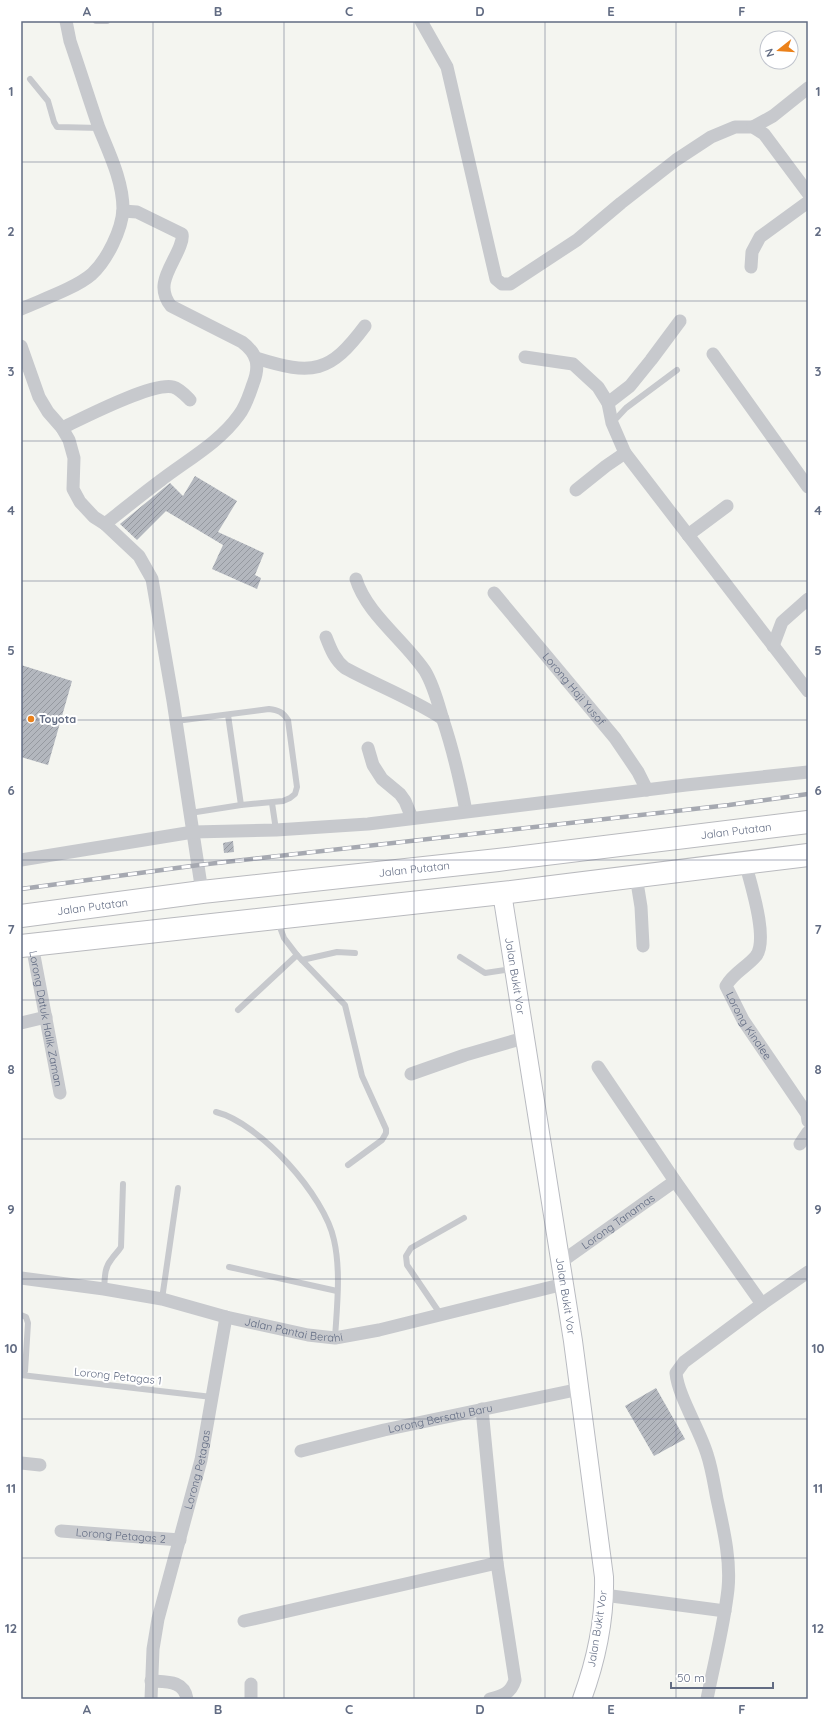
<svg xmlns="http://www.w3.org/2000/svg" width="829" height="1720" viewBox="0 0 829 1720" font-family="Quicksand,sans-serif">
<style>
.building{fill:url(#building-hatch)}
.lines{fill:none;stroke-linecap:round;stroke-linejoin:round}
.secondary-casing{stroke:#b9bbc1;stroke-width:20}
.highway-casing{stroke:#b9babe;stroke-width:24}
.lane{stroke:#c7c9cd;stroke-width:6}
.street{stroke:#c7c9cd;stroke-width:13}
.secondary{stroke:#fff;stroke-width:18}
.highway{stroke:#fff;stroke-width:22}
.rail-casing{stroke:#a6a9b1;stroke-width:4.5}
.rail{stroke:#fff;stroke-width:3;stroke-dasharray:9;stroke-linecap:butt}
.grid{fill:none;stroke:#626c83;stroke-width:1;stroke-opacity:0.55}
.poi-dot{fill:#eb811a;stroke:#fff;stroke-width:1.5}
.labels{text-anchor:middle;stroke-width:4;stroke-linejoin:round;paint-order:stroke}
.street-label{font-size:11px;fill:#626c83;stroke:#fff}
.poi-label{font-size:11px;font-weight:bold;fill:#626c83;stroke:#fff;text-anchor:start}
.neatline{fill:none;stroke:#626c83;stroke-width:1.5}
.grid-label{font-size:13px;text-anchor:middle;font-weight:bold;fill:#626c83}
</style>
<defs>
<pattern id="building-hatch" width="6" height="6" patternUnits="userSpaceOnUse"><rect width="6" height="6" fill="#b3b7be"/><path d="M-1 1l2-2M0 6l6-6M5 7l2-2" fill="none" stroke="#9599a0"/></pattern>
</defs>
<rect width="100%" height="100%" fill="#f4f5f0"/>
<g class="building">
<path d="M195 476 237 501 218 532 264 553 255 575 261 578 257 589 212 569 223 545 166 511 137 540 120 524 170 483 183 496Z"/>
<path d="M21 665 72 681 48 765 21 757Z"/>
<path d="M233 841 234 852 224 853 223 843Z"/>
<path d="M656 1388 685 1439 654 1456 625 1406Z"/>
</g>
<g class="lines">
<g class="secondary-casing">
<g id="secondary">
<path id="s9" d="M502 893 573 1341 604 1577C605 1617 596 1661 582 1699"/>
</g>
</g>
<g class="highway-casing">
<g id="highway">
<path id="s10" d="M21 916 202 892 498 860 808 822"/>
<path d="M21 946 502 893 808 855"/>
</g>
</g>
<g class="lane">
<path d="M96 21H107"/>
<path d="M30 79 48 101 54 122 57 127 100 128"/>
<path d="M612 423 626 408 677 370"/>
<path d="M228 715 241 805"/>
<path d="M176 721 269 709C278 710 283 712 288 720L297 787 295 794 290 798 283 801 241 805 190 813"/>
<path d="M272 803 276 830"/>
<path d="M278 922 284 938 297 955 345 1005 362 1076 386 1129V1133L382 1140 348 1165"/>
<path d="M460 957 485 973 512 969"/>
<path d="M302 960 337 952 355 953"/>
<path d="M238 1010 297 955"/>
<path d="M216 1112C260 1123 325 1196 334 1240 341 1271 337 1306 335 1338"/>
<path d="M229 1267 337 1291"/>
<path d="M104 1289C105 1279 104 1268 111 1260 114 1255 118 1252 121 1247L123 1184"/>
<path d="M162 1299 178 1188"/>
<path d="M21 1315 26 1317 28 1323 25 1371 21 1375"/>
<path d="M441 1315 407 1265 406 1256 411 1248 464 1218"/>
<path d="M21 1375 212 1397"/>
</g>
<g class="street">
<path d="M421 21 447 67 496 279 502 284H510L577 240 621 203 676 160 711 137 735 127H753L764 134 808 193"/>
<path d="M753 127 773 116 808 88"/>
<path d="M751 267 752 252 760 237 808 202"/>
<path d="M21 309C41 300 76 288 92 274 107 260 122 230 123 209 123 181 109 153 99 128 89 99 80 70 70 41L66 21"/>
<path d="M21 346 39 397 48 412 62 428 69 440 74 458 73 489 80 502 94 517 105 524 139 556 152 579 173 701 202 892"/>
<path d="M713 354 808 487"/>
<path d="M525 357 573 364 598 387 608 403 612 423 625 453 808 691"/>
<path d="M256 358C313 376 330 373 365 326"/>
<path d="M608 403 630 386 651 360 680 321"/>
<path d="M62 428C83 418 152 382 173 387 180 389 185 395 190 400"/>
<path d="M576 490 606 466 625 453"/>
<path d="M105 524C123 510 141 495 160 481 187 460 219 443 239 415 246 406 249 395 253 384 260 366 258 354 242 342L171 306C154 285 172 267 180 246 182 241 183 238 182 234L137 212 123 211"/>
<path d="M688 535 727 506"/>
<path d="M356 579C366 613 405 641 425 671 434 686 438 703 443 720 453 750 460 780 466 811"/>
<path id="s1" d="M494 593 615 738 638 772 647 790"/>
<path d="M326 637C331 650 335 660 345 668 378 686 413 699 443 719"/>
<path d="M773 646 782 622 808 599"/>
<path d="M368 748 373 765 382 779 400 794 405 801 412 818"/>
<path d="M21 860 193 832 276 830 368 824 686 785 808 772"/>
<path id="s2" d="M745 862C750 882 769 939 756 956 747 967 733 973 726 986L743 1020 807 1114 808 1121"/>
<path d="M636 876 641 907 643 946"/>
<path id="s3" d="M32 945 60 1093"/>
<path d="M21 1023 46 1017"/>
<path d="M598 1067 675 1181 762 1304 808 1272"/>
<path d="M411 1074 465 1055 524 1038"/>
<path d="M800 1144 808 1132"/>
<path id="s4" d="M561 1262 675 1181"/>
<path id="s5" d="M21 1278 104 1289 162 1299 226 1317 308 1335 335 1338 379 1330 564 1284"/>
<path d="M482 1409 497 1563 515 1680C511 1693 503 1696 490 1699"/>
<path id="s6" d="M301 1451 384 1430 580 1389"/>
<path d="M21 1463 40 1465"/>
<path id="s7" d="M61 1531 180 1540"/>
<path d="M604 1595 725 1611"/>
<path d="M244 1621 497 1563"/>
<path d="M151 1681C166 1682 184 1680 187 1699"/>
<path id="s8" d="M151 1699 153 1649 158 1619 201 1460 226 1317"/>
<path d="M251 1699V1684"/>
<path d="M707 1699C714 1663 724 1626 728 1589 731 1559 723 1527 717 1499 714 1484 712 1469 707 1454 700 1430 678 1396 676 1373L684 1362 762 1304"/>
</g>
<use href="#secondary" class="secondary"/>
<use href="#highway" class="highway"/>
<g class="rail-casing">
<path id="rail" d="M21 889 199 865 729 805 808 794"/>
</g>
<use href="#rail" class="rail"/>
</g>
<path class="grid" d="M153 21V1699M284 21V1699M414 21V1699M545 21V1699M676 21V1699M21 162H808M21 301H808M21 441H808M21 581H808M21 720H808M21 860H808M21 1000H808M21 1139H808M21 1279H808M21 1419H808M21 1558H808"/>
<circle class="poi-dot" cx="31" cy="719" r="4"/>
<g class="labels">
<g class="street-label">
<text dy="4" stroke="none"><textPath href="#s1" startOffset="125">Lorong Haji Yusof</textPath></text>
<text dy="4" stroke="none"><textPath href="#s10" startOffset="720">Jalan Putatan</textPath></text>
<text dy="4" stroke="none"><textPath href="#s10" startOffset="396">Jalan Putatan</textPath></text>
<text dy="4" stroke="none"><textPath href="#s10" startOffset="72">Jalan Putatan</textPath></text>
<text dy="4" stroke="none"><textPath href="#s9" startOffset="84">Jalan Bukit Vor</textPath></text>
<text dy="4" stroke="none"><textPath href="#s3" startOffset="75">Lorong Datuk Halik Zaman</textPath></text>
<text dy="4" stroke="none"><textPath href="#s2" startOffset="185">Lorong Kinalee</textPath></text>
<text dy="4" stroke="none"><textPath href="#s4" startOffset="70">Lorong Tanamas</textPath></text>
<text dy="4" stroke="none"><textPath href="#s9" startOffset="408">Jalan Bukit Vor</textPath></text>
<text dy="4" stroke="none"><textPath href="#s5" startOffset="278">Jalan Pantai Berahi</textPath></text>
<text transform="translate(118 1376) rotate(6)" y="4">Lorong Petagas 1</text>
<text dy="4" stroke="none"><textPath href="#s6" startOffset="143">Lorong Bersatu Baru</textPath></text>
<text dy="4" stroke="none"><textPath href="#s8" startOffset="235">Lorong Petagas</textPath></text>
<text dy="4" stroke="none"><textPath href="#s7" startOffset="60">Lorong Petagas 2</textPath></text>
<text transform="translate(597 1629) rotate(-81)" y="4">Jalan Bukit Vor</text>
</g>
<g class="poi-label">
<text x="39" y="723">Toyota</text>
</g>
</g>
<rect width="829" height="1720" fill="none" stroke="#ffffff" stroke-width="44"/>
<g transform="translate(779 50) rotate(253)"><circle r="19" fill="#ffffff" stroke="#c0c4cd"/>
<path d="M0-3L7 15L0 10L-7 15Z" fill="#eb811a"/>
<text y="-6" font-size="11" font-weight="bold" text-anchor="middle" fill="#626c83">N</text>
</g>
<path d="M671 1682v6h102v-6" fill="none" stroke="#626c83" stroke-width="2"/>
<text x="677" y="1682" font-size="12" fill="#626c83" stroke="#ffffff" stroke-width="3" paint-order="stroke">50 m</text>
<rect x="22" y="22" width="785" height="1676" class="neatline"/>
<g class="grid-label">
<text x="87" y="16">A</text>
<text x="218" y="16">B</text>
<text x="349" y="16">C</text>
<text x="480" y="16">D</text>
<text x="611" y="16">E</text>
<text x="742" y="16">F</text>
<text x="11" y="96">1</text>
<text x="818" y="96">1</text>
<text x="11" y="236">2</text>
<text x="818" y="236">2</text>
<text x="11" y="376">3</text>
<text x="818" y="376">3</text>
<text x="11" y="515">4</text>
<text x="818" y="515">4</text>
<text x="11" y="655">5</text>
<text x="818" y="655">5</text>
<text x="11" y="795">6</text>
<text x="818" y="795">6</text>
<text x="11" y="934">7</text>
<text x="818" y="934">7</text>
<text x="11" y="1074">8</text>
<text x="818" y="1074">8</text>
<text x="11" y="1214">9</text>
<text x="818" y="1214">9</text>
<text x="11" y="1353">10</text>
<text x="818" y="1353">10</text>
<text x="11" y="1493">11</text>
<text x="818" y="1493">11</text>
<text x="11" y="1633">12</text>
<text x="818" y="1633">12</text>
<text x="87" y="1714">A</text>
<text x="218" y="1714">B</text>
<text x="349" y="1714">C</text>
<text x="480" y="1714">D</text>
<text x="611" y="1714">E</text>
<text x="742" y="1714">F</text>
</g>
</svg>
